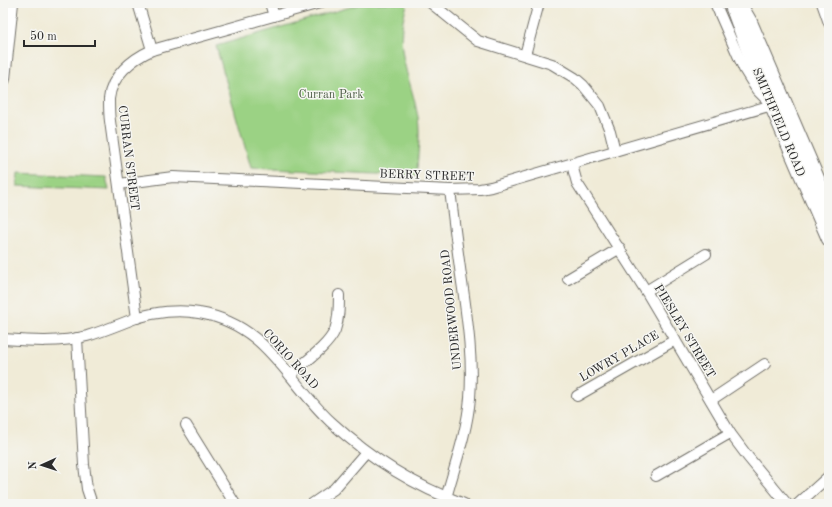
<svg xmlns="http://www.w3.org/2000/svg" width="832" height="507" viewBox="0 0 832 507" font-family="'Old Standard TT',serif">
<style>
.green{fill:#9bd284;stroke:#637e58}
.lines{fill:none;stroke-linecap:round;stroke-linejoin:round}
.minor-casing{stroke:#706e67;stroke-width:12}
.secondary-casing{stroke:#706e67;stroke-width:16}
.minor{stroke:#fff;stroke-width:10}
.secondary{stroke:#fff;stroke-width:14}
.labels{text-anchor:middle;stroke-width:3;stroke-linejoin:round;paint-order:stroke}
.park-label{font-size:12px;fill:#4d5d46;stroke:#f6f6f2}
.street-label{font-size:12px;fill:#2b2b2b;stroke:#f6f6f2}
</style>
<rect width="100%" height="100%" fill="#f6f6f2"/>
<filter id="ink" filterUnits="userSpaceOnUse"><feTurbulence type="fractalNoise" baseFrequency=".025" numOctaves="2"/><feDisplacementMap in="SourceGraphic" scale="8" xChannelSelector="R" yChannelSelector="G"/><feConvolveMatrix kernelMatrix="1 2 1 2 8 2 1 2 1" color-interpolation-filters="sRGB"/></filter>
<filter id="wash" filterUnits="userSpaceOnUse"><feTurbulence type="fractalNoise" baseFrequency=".012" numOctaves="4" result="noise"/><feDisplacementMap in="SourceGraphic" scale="16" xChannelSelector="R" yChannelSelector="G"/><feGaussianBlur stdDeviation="0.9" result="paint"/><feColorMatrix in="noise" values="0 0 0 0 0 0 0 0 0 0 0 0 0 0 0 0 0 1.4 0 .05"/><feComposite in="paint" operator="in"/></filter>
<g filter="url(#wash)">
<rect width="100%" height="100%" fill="#f0ebd7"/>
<g class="green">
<path d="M364 3H401L407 5C392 50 411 75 418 118 421 137 417 157 417 176L251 168 216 46Z"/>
<path d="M18 173 106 177 109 190 17 186Z"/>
</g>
</g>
<g filter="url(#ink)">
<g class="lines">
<g class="minor-casing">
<g id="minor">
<path d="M138 3 152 50"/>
<path d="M270 3 274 16"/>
<path d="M431 3 478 41 552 64 575 78 583 85 600 106 610 131 615 151"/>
<path d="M822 3 829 23"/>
<path d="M525 55 539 3"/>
<path d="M572 165 577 183 646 291 730 433 748 457 787 504"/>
<path d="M119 184 173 177 450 190 480 189 491 187 772 105 757 90 744 69 715 3"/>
<path d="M568 279 620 248"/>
<path d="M646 291 706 254"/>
<path d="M137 318 110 121C109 114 109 107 109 99 111 76 132 59 152 50L320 3"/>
<path d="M77 338 84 465 87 489 92 504"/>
<path d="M3 339C31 341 60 343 87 336 104 331 120 324 136 318 155 312 179 309 199 313 267 324 286 380 331 422 370 458 414 486 464 504"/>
<path d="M290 375C303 363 328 347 335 330 339 319 339 307 339 295"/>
<path d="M577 396 675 340"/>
<path d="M711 400 765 364"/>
<path d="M186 425 235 504"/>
<path d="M656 476 730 433"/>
<path d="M446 498C455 465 467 432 470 398 473 361 468 325 463 289 458 256 454 223 450 190"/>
<path d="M312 504 334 489 366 452"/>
<path d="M798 504 829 476"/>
</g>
</g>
<g class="secondary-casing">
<g id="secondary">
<path d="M731 3 752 60 829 239"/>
<path d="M739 3 750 22 829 206"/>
<path d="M3 79 11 3"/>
</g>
</g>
<use href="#minor" class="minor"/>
<use href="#secondary" class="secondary"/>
</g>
</g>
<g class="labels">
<g class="park-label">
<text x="331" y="98">Curran Park</text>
</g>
<g class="street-label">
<text transform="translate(779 122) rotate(67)" y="4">SMITHFIELD ROAD</text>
<text transform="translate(129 158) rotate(83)" y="4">CURRAN STREET</text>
<text transform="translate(427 175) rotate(2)" y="4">BERRY STREET</text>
<text transform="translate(451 310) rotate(-96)" y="4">UNDERWOOD ROAD</text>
<text transform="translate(685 331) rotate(59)" y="4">PIESLEY STREET</text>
<text transform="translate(619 356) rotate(-30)" y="4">LOWRY PLACE</text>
<text transform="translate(291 359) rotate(48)" y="4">CORIO ROAD</text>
</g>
</g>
<rect width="832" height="507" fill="none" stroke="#f6f6f2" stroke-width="16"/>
<g transform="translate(42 465) rotate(267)" stroke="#f6f6f2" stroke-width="3" paint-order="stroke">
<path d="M0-3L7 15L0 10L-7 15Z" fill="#2b2b2b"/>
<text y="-6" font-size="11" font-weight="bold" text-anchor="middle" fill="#2b2b2b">N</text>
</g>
<path d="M24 40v6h71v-6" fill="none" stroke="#2b2b2b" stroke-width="2"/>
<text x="30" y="40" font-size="12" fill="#2b2b2b" stroke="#f6f6f2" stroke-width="3" paint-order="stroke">50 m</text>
</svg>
